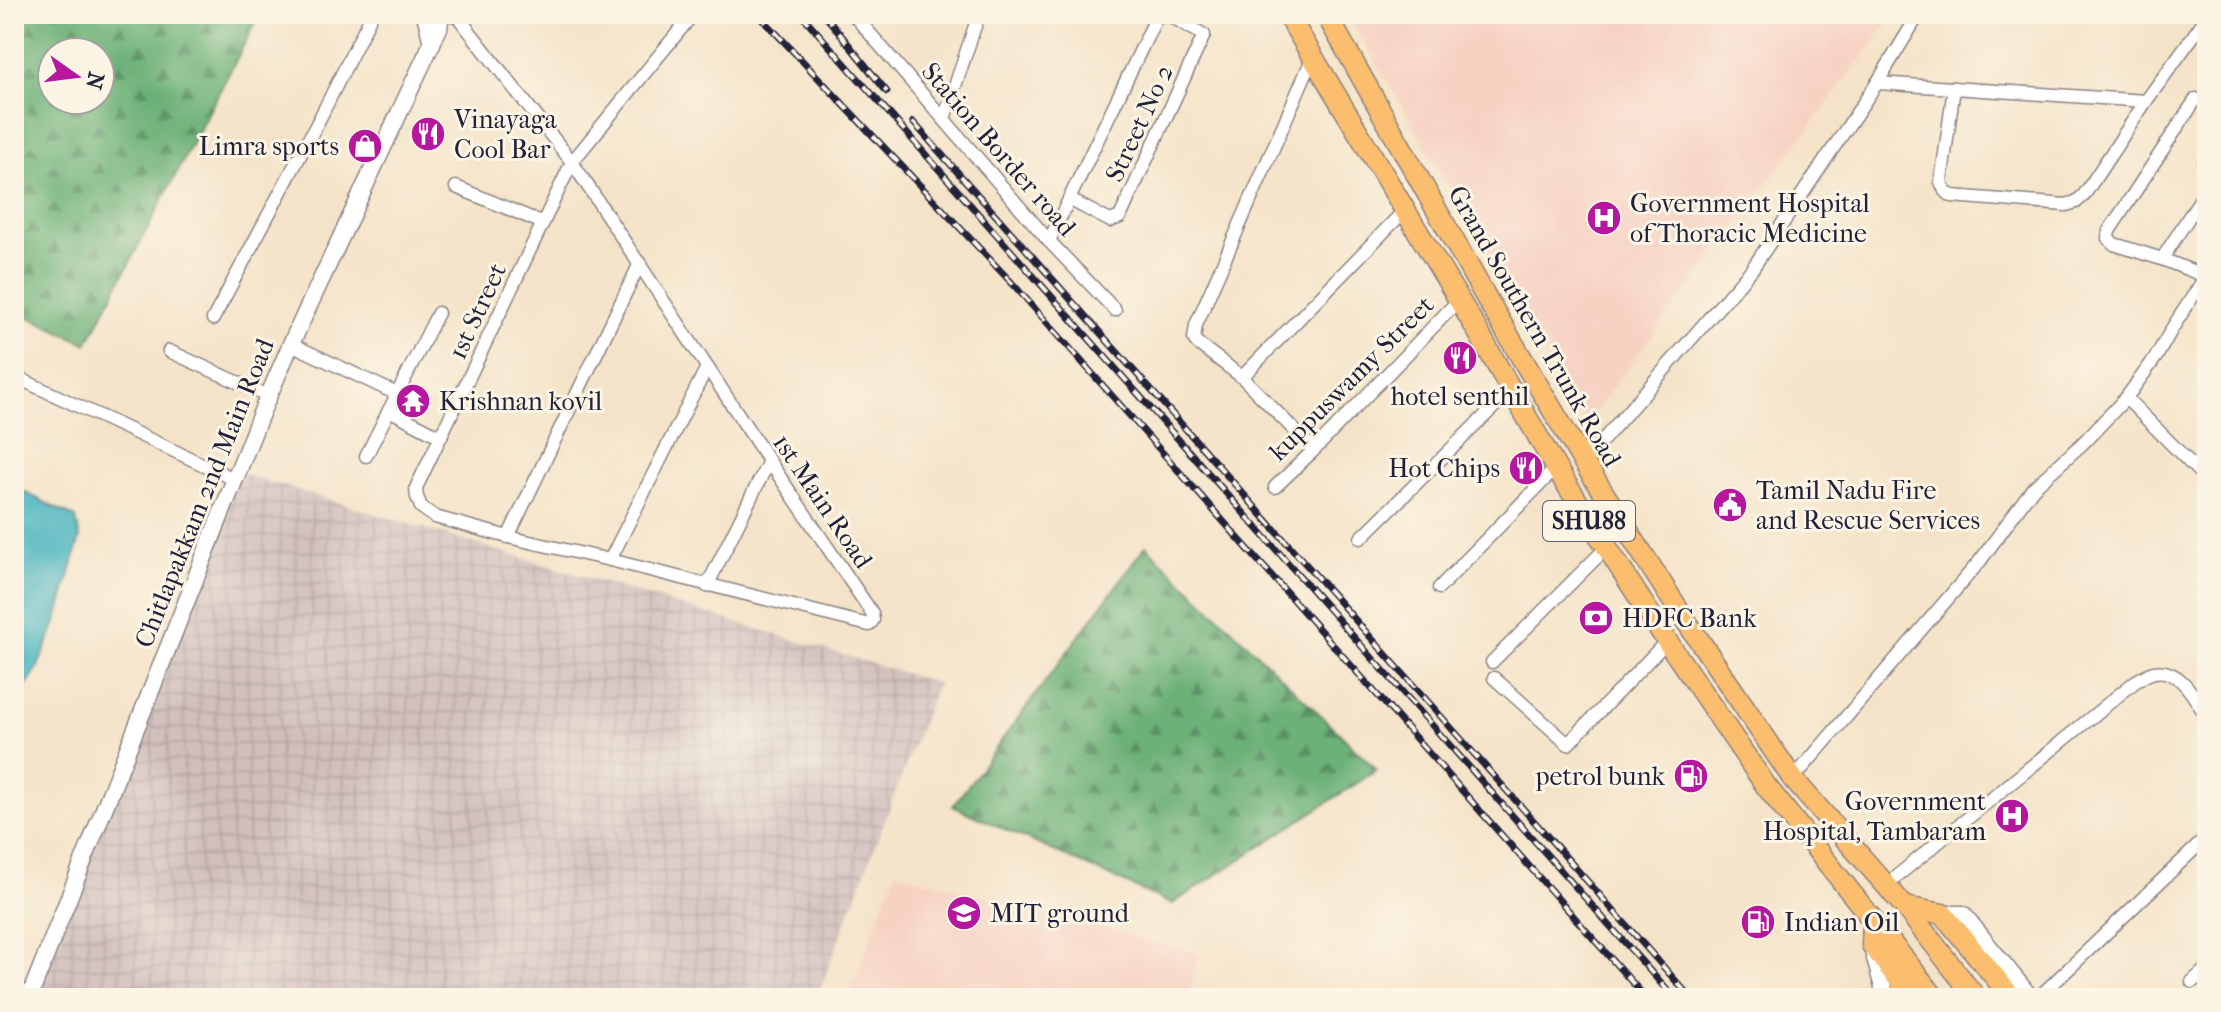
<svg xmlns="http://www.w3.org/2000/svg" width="2221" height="1012" viewBox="0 0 2221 1012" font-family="'IM FELL French Canon',serif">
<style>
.built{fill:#f6d2c3}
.industrial{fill:url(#industrial-grid)}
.forest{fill:url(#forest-firs);stroke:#476a59;stroke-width:2;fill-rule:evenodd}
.water{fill:#43b2be;stroke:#326a7c;stroke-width:2}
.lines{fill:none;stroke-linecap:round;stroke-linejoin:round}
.minor-casing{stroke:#8b8282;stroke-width:15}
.tertiary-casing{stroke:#8b8282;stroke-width:19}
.primary-casing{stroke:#8b8282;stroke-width:23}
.minor{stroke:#fff;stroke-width:12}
.tertiary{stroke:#fff;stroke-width:16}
.primary{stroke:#fbbd6e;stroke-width:20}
.rail-casing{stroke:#22223b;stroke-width:7}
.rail{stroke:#fcf5e5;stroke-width:4;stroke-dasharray:12;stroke-linecap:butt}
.labels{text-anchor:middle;stroke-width:6;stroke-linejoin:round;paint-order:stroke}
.shield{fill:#fcf5e5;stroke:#63616e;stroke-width:2}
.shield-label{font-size:24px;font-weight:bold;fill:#22223b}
.poi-label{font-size:26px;fill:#22223b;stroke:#fcf5e5;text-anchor:start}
.street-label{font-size:26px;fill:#22223b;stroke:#fcf5e5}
</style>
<defs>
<pattern id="industrial-grid" width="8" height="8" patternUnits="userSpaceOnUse" patternTransform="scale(2)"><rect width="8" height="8" fill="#d1bfbd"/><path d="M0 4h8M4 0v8" fill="none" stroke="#b3a4a3"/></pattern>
<pattern id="forest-firs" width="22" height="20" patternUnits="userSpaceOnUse" patternTransform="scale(2)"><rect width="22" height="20" fill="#6cb177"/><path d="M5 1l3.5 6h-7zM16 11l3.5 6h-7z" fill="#589063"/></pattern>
</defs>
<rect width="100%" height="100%" fill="#fcf5e5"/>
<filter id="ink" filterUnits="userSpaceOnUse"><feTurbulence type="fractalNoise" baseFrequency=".0125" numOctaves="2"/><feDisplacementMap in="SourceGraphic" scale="16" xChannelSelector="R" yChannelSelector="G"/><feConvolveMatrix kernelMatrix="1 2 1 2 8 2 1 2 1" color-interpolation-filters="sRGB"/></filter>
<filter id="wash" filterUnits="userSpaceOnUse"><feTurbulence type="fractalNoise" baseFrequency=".006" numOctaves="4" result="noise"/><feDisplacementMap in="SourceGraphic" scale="32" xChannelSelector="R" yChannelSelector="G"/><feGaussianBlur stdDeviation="1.8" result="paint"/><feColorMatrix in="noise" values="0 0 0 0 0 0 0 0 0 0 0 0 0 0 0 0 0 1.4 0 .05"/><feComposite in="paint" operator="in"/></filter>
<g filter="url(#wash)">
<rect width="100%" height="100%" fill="#f4e3c8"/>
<g class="built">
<path d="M1348 14H1895L1587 422Z"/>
<path d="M896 872 1199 954 1188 998H848Z"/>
</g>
<path class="industrial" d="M240 473 937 683 817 998H36Z"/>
<g class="forest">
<path d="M14 14H260L87 344 14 310ZM52 52H100V100H52Z"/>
<path d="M1146 546 1377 770 1172 904 953 806Z"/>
</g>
<path class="water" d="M14 487 76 518 80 537 57 620 37 669 17 700 14 718Z"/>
</g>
<g filter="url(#ink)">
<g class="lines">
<g class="minor-casing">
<g id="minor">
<path d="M452 14 459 18 572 162 769 461 872 613 873 620 869 625 610 560 508 537 435 517 421 507 417 497 416 488 572 162 693 14"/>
<path d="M853 14 1049 241 1115 310"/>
<path d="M1313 57 1196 325 1194 339 1197 343 1242 377 1314 450"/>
<path d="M1877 83 2146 101"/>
<path d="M1954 88 1941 182 1945 191 1952 196 2066 205 2076 202 2084 195 2146 101 2207 17"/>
<path d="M2196 99 2109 231 2108 238 2114 244 2162 259 2207 277"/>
<path d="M944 119 979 14"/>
<path d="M456 187 543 223"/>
<path d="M1069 199 1110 221 1120 217 1204 35 1167 14"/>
<path d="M1049 241 1158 14"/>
<path d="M2162 259 2207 189"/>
<path d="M213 319 320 118 372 14"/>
<path d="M291 344 397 394"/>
<path d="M169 351 268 396"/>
<path d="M14 376 234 479"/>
<path d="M1242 377 1405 210"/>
<path d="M2126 398 2204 477"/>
<path d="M389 410 441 437"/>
<path d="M366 456 438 313"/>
<path d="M1581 458 1604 439 1752 269 1877 83 1919 14"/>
<path d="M1275 487 1314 450 1458 301"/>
<path d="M508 537 640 263"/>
<path d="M1361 538 1511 390"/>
<path d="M610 560 707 367"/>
<path d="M707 586 769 461"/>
<path d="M1439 588 1556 468"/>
<path d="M1492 662 1606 548"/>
<path d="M1494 678 1568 744 1667 641"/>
<path d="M1793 779 1980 561 2033 488 2082 444 2126 398 2156 357 2173 327 2206 276"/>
<path d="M1886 885 2136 681C2142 678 2148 673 2154 672 2181 667 2195 699 2207 717"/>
<path d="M2192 982 2207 968"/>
<path d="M2038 998 2207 837"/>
</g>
</g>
<g class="tertiary-casing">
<g id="tertiary">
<path d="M425 14 432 44"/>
<path d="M1943 914H1963L2031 998"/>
<path d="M1873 951 1886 998"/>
<path d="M29 998 262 411 291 344 439 28 441 14"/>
</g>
</g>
<g class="primary-casing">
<g id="primary">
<path d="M1287 14 1474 325 1556 468 1667 641 1766 786 1935 998"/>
<path d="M1326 14 1488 301 1581 458 1680 612 1793 779 1905 907 1976 998"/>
<path d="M1905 907 1943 914 2012 998"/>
<path d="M1873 921 1872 945 1913 998"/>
</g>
</g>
<use href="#minor" class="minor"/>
<use href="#tertiary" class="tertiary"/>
<use href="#primary" class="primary"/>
<g class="rail-casing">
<g id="rail">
<path d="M758 14 1012 283 1646 998"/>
<path d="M801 14 1674 998"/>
<path d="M824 14 887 92"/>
<path d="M913 122 1691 998"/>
</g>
</g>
<use href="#rail" class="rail"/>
</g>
</g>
<defs>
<g id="restaurant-disc" transform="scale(1.8)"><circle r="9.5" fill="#b5179e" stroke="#fcf5e5"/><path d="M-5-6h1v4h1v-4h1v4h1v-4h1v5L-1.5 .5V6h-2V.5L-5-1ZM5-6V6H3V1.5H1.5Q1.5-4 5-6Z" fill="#fff"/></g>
<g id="shop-disc" transform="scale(1.8)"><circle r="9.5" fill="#b5179e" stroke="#fcf5e5"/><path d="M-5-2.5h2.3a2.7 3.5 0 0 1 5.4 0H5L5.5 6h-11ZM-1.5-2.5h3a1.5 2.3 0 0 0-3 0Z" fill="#fff"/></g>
<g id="hospital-disc" transform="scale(1.8)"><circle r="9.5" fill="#b5179e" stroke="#fcf5e5"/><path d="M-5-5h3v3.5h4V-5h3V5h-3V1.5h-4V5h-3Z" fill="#fff"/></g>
<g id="temple-disc" transform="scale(1.8)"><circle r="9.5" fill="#b5179e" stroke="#fcf5e5"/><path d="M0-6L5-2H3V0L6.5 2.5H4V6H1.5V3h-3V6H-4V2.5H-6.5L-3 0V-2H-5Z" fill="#fff"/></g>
<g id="civic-disc" transform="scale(1.8)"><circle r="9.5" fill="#b5179e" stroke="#fcf5e5"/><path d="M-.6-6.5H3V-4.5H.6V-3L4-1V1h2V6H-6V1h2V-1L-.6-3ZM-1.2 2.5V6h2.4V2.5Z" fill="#fff"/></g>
<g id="bank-disc" transform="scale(1.8)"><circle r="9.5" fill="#b5179e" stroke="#fcf5e5"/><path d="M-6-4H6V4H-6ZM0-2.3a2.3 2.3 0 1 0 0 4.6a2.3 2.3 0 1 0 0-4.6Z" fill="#fff"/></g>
<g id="fuel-disc" transform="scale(1.8)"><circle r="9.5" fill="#b5179e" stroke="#fcf5e5"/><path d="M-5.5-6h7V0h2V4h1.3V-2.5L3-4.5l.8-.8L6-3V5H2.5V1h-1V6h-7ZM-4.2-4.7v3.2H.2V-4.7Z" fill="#fff"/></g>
<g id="university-disc" transform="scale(1.8)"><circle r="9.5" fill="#b5179e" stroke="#fcf5e5"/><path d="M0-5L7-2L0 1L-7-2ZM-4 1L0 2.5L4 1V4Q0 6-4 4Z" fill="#fff"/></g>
</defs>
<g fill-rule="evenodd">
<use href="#restaurant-disc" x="428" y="134"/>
<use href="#shop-disc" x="365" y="146"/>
<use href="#hospital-disc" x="1604" y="218"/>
<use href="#restaurant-disc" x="1460" y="358"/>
<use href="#temple-disc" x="413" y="401"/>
<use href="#restaurant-disc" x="1526" y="468"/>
<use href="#civic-disc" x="1730" y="505"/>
<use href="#bank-disc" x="1596" y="618"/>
<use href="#fuel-disc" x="1691" y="776"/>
<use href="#hospital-disc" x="2012" y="816"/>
<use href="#university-disc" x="964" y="913"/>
<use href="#fuel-disc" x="1758" y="922"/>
</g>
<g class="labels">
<rect class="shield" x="1543" y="501" width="92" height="40" rx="6"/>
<g class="shield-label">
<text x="1589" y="529">SHU88</text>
</g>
<g class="poi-label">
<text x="454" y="128">Vinayaga<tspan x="454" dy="30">Cool Bar</tspan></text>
<text x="339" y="155" text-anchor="end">Limra sports</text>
<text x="1630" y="212">Government Hospital<tspan x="1630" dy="30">of Thoracic Medicine</tspan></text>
<text x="1460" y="405" text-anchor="middle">hotel senthil</text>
<text x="439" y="410">Krishnan kovil</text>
<text x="1500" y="477" text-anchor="end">Hot Chips</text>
<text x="1756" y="499">Tamil Nadu Fire<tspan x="1756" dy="30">and Rescue Services</tspan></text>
<text x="1622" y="627">HDFC Bank</text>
<text x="1665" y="785" text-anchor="end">petrol bunk</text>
<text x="1986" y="810" text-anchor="end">Government<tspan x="1986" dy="30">Hospital, Tambaram</tspan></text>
<text x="990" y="922">MIT ground</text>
<text x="1784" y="931">Indian Oil</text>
</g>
<g class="street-label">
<text transform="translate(1139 123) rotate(-65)" y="9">Street No 2</text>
<text transform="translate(999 149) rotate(49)" y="9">Station Border road</text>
<text transform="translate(477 311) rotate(-65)" y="9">1st Street</text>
<text transform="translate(1535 326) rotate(60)" y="9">Grand Southern Trunk Road</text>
<text transform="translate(1351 378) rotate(-45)" y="9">kuppuswamy Street</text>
<text transform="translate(204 493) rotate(-68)" y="9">Chitlapakkam 2nd Main Road</text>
<text transform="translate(823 501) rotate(56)" y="9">1st Main Road</text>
</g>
</g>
<rect width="2221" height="1012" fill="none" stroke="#fcf5e5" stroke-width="48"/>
<g transform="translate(76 76) rotate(104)"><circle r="38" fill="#fcf5e5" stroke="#a5a1a1" stroke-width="2"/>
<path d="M0-6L14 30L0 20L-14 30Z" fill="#b5179e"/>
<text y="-12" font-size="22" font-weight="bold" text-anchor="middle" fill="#22223b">N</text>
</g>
</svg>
